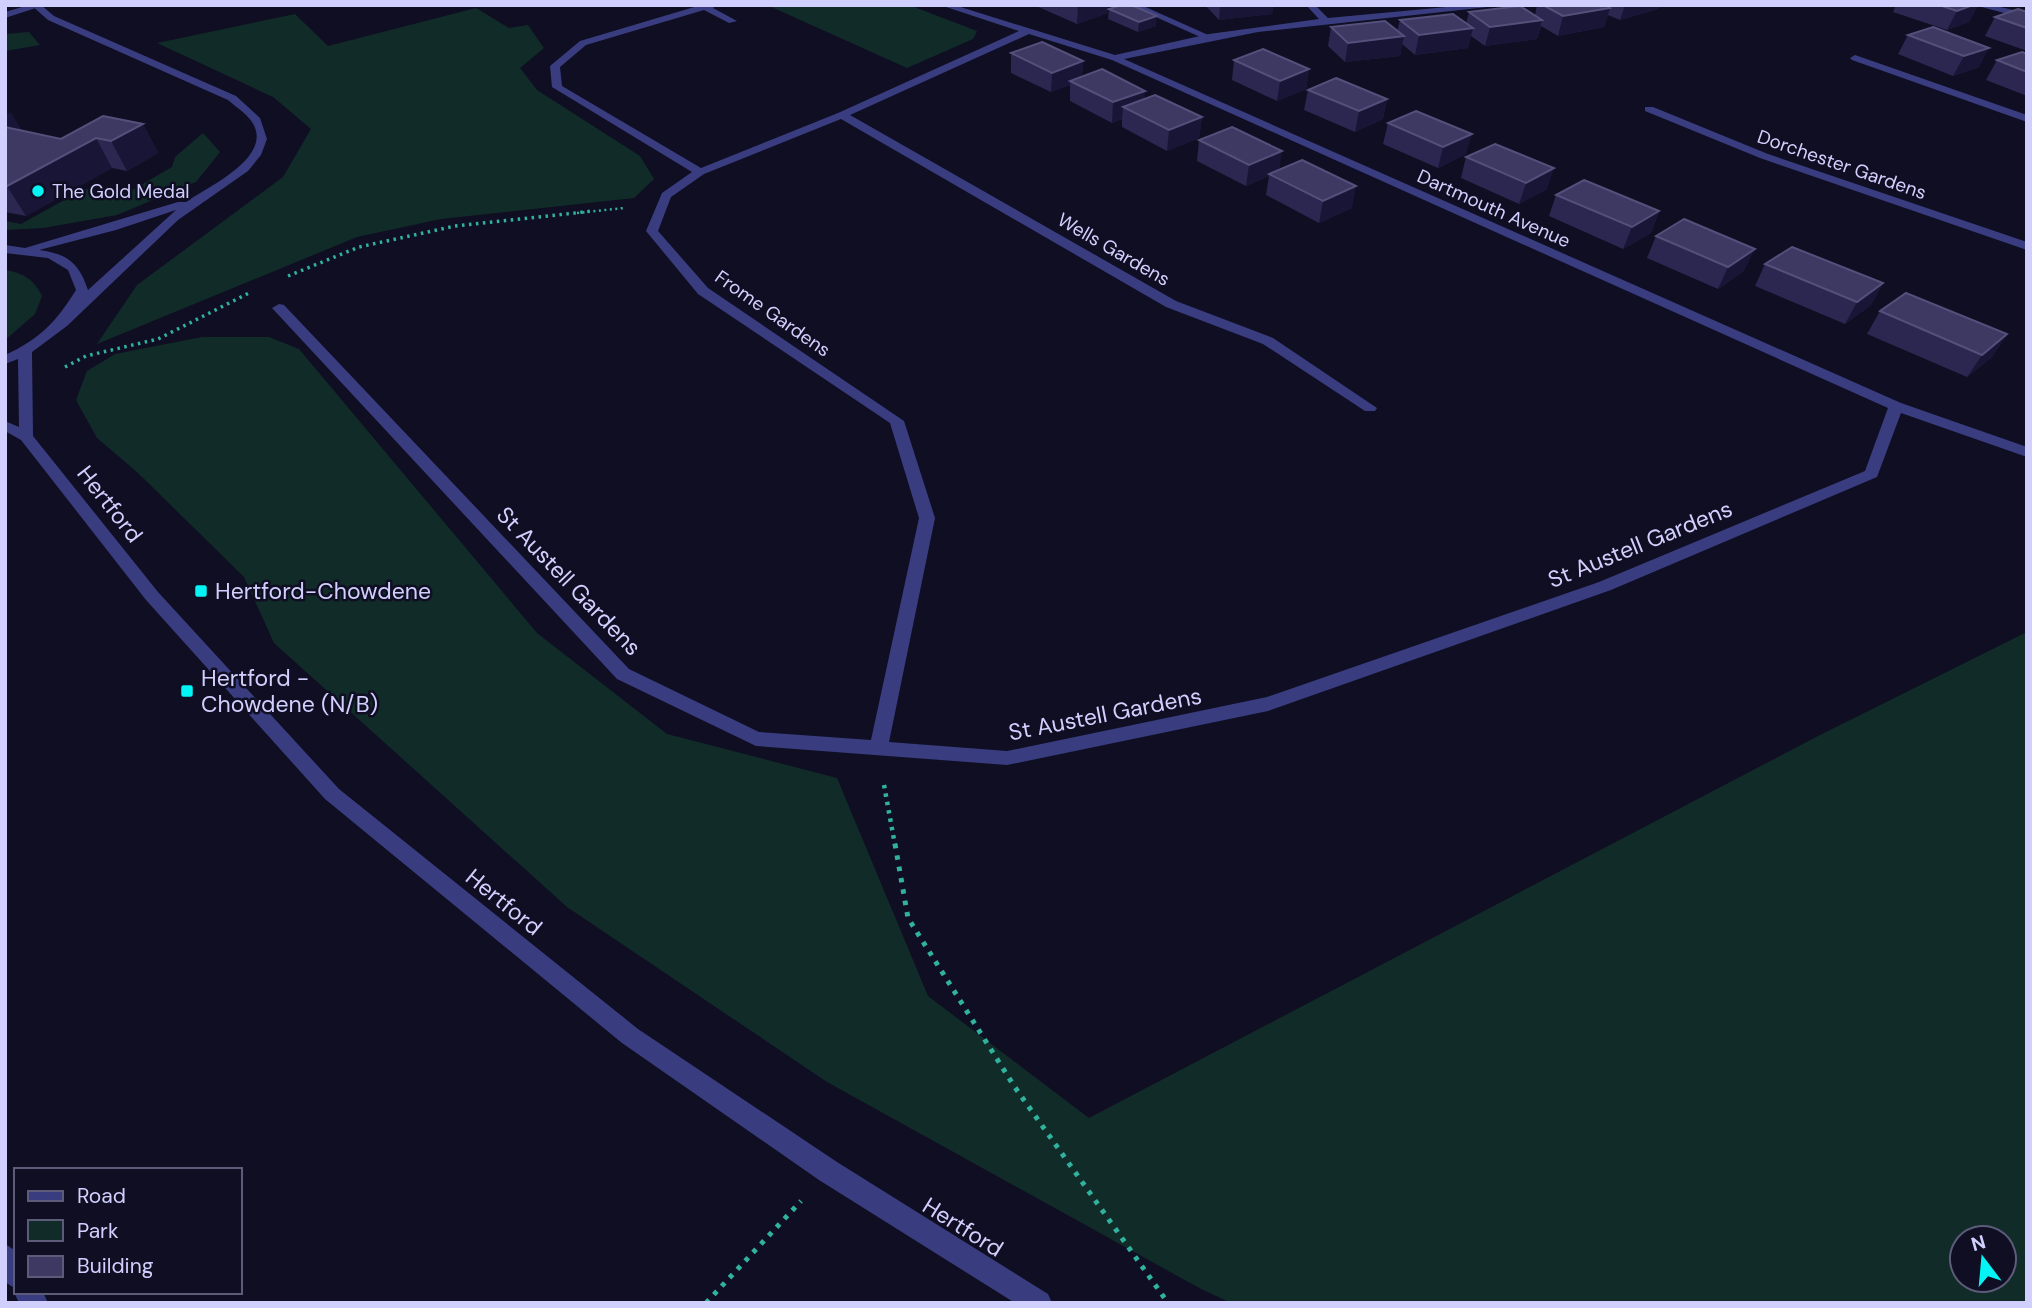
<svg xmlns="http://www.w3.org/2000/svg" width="2032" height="1308" viewBox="0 0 2032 1308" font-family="'DM Sans',sans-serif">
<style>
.green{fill:#112c28;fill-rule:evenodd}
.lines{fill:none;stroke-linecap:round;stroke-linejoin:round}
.path-far3{stroke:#30b29e;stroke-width:2.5;stroke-dasharray:2 3.5;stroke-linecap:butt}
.path-far2{stroke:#30b29e;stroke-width:3.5;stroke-dasharray:2.5 4.5;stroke-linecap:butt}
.path-far1{stroke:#30b29e;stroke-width:4.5;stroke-dasharray:3.5 5;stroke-linecap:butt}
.path{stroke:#30b29e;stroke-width:5;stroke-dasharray:4.5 7;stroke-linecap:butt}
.service{fill:#393d80;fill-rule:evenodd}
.minor{fill:#393d80;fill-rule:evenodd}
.tertiary{fill:#393d80;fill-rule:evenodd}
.wall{fill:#2b2750}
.shaded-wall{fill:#191536}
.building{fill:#3d3963;stroke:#54507b;stroke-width:2}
.poi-dot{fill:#04f4f6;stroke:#0f0e22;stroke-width:2.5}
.labels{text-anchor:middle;stroke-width:5;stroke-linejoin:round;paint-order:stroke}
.far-street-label{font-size:19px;fill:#d1cffe;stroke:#0f0e22}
.far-poi-label{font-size:19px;fill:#d1cffe;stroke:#0f0e22;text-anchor:start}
.street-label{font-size:23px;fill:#d1cffe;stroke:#0f0e22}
.poi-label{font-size:23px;fill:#d1cffe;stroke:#0f0e22;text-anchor:start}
</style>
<rect width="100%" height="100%" fill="#0f0e22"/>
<g class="green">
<path d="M767 5H909L977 31 973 39 907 68Z"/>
<path d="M476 8 509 28 528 25 544 48 520 68 537 90 640 156 654 179 634 198 441 219 357 237 97 344 137 285 283 177 311 129 273 97 157 43 295 14 328 46Z"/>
<path d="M29 32 40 45 5 51V34Z"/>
<path d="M203 133 220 152 196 182 117 215 43 228 5 230V221L21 224 84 189 127 193 172 167 175 157Z"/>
<path d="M5 270C24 273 34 280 42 296L35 314 5 340Z"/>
<path d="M202 337H269L299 349 537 633 667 734 837 778 928 996 1089 1118 1818 736 2027 632V1303H1231L1201 1289 827 1082 567 907 274 643 244 577 137 472 97 438 76 400 87 371 115 354ZM2004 1238V1280H1962V1238Z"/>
</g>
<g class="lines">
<path class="path-far3" d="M577 213 624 208"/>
<g class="path-far2">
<path d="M288 276 359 247 455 226 593 211"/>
<path d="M65 367 86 356 158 339 251 292"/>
</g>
<path class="path-far1" d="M884 785 895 845"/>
<g class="path">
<path d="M895 844 908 918 1014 1086 1168 1303"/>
<path d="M706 1303 801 1201"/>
</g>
<path class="service" d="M1129 5H1141L1215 38 1207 40Z"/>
<g class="minor">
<path d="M29 5 42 6 5 18V12Z"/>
<path d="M701 5H716L713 8 737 21 729 23 704 10 586 45 560 67 562 86 701 168 838 113 1019 31 940 5H954L1115 55 1209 34 1319 19 1306 5H1315L1328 18 1468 5H1506L1258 32 1124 59 1901 403 2027 447V457L1901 413 1877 477 1611 590 1268 711 1007 765 756 746 617 679 272 308 279 304 284 305 629 669 759 732 871 740 919 518 890 423 698 294 646 231 662 193 692 172 552 87 550 66 580 41ZM1029 34 1112 60 1888 408 1865 471 1599 582 1267 697 1007 751 889 742 935 518 904 421 708 288 658 231 671 197 704 174 841 119 1166 307 1263 344 1365 411H1375L1377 408 1273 338 1176 301 850 115Z"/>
<path d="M1974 5H1991L2027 13V19Z"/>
<path d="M1855 55 2027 115V122L1852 60 1850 58Z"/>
<path d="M1645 107H1653L1768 154 2027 242V250L1760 158 1645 111Z"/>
<path d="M5 1244 16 1251V1292H43L48 1303H19L14 1292 16 1289 5 1282Z"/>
</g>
<path class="tertiary" d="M31 5H41L54 16 236 96 260 118 267 139 261 155 248 171 178 220 67 326 32 352 33 436 158 592 339 789 638 1029 837 1162 1048 1294 1052 1303H1015L819 1180 622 1043 325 799 146 600 21 440 5 431V421L19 427 18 359 5 364V355C40 339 56 322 76 290L68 270 48 258 5 253V245L25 248 178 202H186C207 187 275 157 252 122 246 113 236 107 228 100L48 20ZM176 210 88 290C79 263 68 254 39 250L116 230Z"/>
</g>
<g class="wall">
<path d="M1034 5H1108V13L1077 24Z"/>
<path d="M1205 5H1273L1272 14 1219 20Z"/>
<path d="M1537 5H1660L1658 9 1620 20 1608 15 1604 27 1558 36 1541 26 1537 39 1485 46 1471 36 1468 48 1415 55 1402 44 1400 56 1345 62 1328 46 1331 27 1397 31 1400 20 1466 24 1469 12 1535 15Z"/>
<path d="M1896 5H1978L1969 22 1947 30 1893 12Z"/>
<path d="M1109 9 1156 26 1138 32 1108 19Z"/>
<path d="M2027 12V51L1985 36 1995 17Z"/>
<path d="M1933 27 1979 67 1953 76 1898 54 1908 35Z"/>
<path d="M1011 53 1083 61 1082 76 1145 99 1202 117 1199 138 1167 151 1122 127V119L1112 123 1070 101V85L1051 92 1011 73Z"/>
<path d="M2027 54V96L1986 80 1997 60Z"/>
<path d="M1234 60 1309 69 1306 89 1277 101 1232 80Z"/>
<path d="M1308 90 1387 99 1383 119 1355 132 1304 110Z"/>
<path d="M5 111 22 131 61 139 143 124 158 153 127 171 112 168 26 216 5 212Z"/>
<path d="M1388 123 1466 154 1438 168 1383 144Z"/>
<path d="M1199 140 1279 170 1352 208 1319 223 1266 195 1269 176 1246 186 1197 161Z"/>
<path d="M1466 157 1547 189 1519 204 1461 178Z"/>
<path d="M1556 195 1659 211 1651 233 1623 249 1549 216Z"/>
<path d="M1656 236 1744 271 1718 289 1647 258Z"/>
<path d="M1765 264 1883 283 1871 305 1845 324 1755 286Z"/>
<path d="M1880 311 2007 334 1992 357 1967 377 1867 334Z"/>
</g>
<g class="shaded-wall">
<path d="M1078 5H1108V13L1077 24Z"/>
<path d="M1220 5H1273L1272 14 1219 20Z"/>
<path d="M1625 5H1660L1658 9 1620 20Z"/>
<path d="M1973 5H1978L1969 22 1947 30 1957 11Z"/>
<path d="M1610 8 1604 27 1558 36 1563 16Z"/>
<path d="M1157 16 1156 26 1138 32 1139 22Z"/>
<path d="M1542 20 1537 39 1485 46 1490 27Z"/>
<path d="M1473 28 1468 48 1415 55 1419 35Z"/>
<path d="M1404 36 1400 56 1345 62 1348 43Z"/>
<path d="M1989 48 1979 67 1953 76 1964 56Z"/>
<path d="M1083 61 1082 81H1070V85L1051 92 1052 73Z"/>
<path d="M1309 69 1306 89 1277 101 1280 81Z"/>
<path d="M1145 91 1144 111 1123 107 1122 119 1112 123 1113 102Z"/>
<path d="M1387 99 1383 119 1355 132 1359 111Z"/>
<path d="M11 112 28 141 5 153V115Z"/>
<path d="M1202 117 1199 138 1167 151 1169 130Z"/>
<path d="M143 124 158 153 127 171 111 141Z"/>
<path d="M1472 134 1466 154 1438 168 1443 147Z"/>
<path d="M96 138 112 168 26 216 7 186Z"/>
<path d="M1282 151 1279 172 1269 174V176L1246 186 1249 165Z"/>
<path d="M1554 168 1547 189 1519 204 1526 183Z"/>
<path d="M1356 186 1352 208 1319 223 1323 201Z"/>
<path d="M1659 211 1651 233 1623 249 1632 227Z"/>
<path d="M1755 249 1744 271 1718 289 1728 267Z"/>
<path d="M1883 283 1871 305 1845 324 1857 302Z"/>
<path d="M2007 334 1992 357 1967 377 1982 355Z"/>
</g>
<g class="building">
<path d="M1121 5H1131L1157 16 1139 22 1109 9Z"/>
<path d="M1543 5H1606L1610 8 1563 16Z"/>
<path d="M1939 5H1973L1957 11Z"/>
<path d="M1520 6 1542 20 1490 27 1469 12Z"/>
<path d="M2018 9 2027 12V28L1995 17Z"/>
<path d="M1453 14 1473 28 1419 35 1400 20Z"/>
<path d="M1385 21 1404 36 1348 43 1331 27Z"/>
<path d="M1933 27 1989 48 1964 56 1908 35Z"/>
<path d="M1042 42 1083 61 1052 73 1011 53Z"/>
<path d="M1263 49 1309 69 1280 81 1234 60Z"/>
<path d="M2022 52 2027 54V72L1997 60Z"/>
<path d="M1102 69 1145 91 1113 102 1070 81Z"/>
<path d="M1336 78 1387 99 1359 111 1308 90Z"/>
<path d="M1155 95 1202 117 1169 130 1123 107Z"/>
<path d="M1416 111 1472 134 1443 147 1388 123Z"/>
<path d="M103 116 143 124 111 141 96 138 7 186 5 185V127L61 139Z"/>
<path d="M1232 127 1282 151 1249 165 1199 140Z"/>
<path d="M1495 144 1554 168 1526 183 1466 157Z"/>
<path d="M1302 160 1356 186 1323 201 1269 174Z"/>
<path d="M1584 180 1659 211 1632 227 1556 195Z"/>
<path d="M1684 219 1755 249 1728 267 1656 236Z"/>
<path d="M1792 247 1883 283 1857 302 1765 264Z"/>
<path d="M1906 293 2007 334 1982 355 1880 311Z"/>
</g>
<g class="poi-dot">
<circle cx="38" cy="191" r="7"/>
<rect x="194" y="584" width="14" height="14" rx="3.5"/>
<rect x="180" y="684" width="14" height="14" rx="3.5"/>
</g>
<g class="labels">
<g class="far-street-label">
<text transform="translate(1842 164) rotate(19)" y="7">Dorchester Gardens</text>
<text transform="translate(1494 208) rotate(24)" y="7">Dartmouth Avenue</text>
<text transform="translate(1114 249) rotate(30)" y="7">Wells Gardens</text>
<text transform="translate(773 313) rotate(35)" y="7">Frome Gardens</text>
</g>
<g class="far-poi-label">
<text x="52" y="198">The Gold Medal</text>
</g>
<g class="street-label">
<text transform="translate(110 504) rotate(52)" y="8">Hertford</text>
<text transform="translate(1640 544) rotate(-22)" y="8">St Austell Gardens</text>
<text transform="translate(569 581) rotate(46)" y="8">St Austell Gardens</text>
<text transform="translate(1105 714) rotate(-11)" y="8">St Austell Gardens</text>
<text transform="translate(504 902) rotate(39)" y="8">Hertford</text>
<text transform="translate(963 1227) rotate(32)" y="8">Hertford</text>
</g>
<g class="poi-label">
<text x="215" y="599">Hertford-Chowdene</text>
<text x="201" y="686">Hertford -<tspan x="201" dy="26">Chowdene (N/B)</tspan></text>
</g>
</g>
<rect width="2032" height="1308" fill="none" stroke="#d1cffe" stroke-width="14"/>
<rect x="14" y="1168" width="228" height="126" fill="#0f0e22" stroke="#5d5b7a" stroke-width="2"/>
<rect x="28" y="1191" width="35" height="10" fill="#393d80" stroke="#5d5b7a" stroke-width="2"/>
<text x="77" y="1203" font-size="21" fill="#d1cffe">Road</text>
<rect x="28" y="1220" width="35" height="21" fill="#112c28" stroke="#5d5b7a" stroke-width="2"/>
<text x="77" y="1238" font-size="21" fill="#d1cffe">Park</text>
<rect x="28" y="1256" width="35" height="21" fill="#3d3963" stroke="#5d5b7a" stroke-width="2"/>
<text x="77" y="1273" font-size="21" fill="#d1cffe">Building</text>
<g transform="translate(1983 1259) rotate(344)"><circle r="33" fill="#0f0e22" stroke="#5d5b7a" stroke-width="2"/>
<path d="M0-5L12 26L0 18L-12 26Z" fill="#04f4f6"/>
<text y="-10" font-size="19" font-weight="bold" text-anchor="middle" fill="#d1cffe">N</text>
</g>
</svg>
